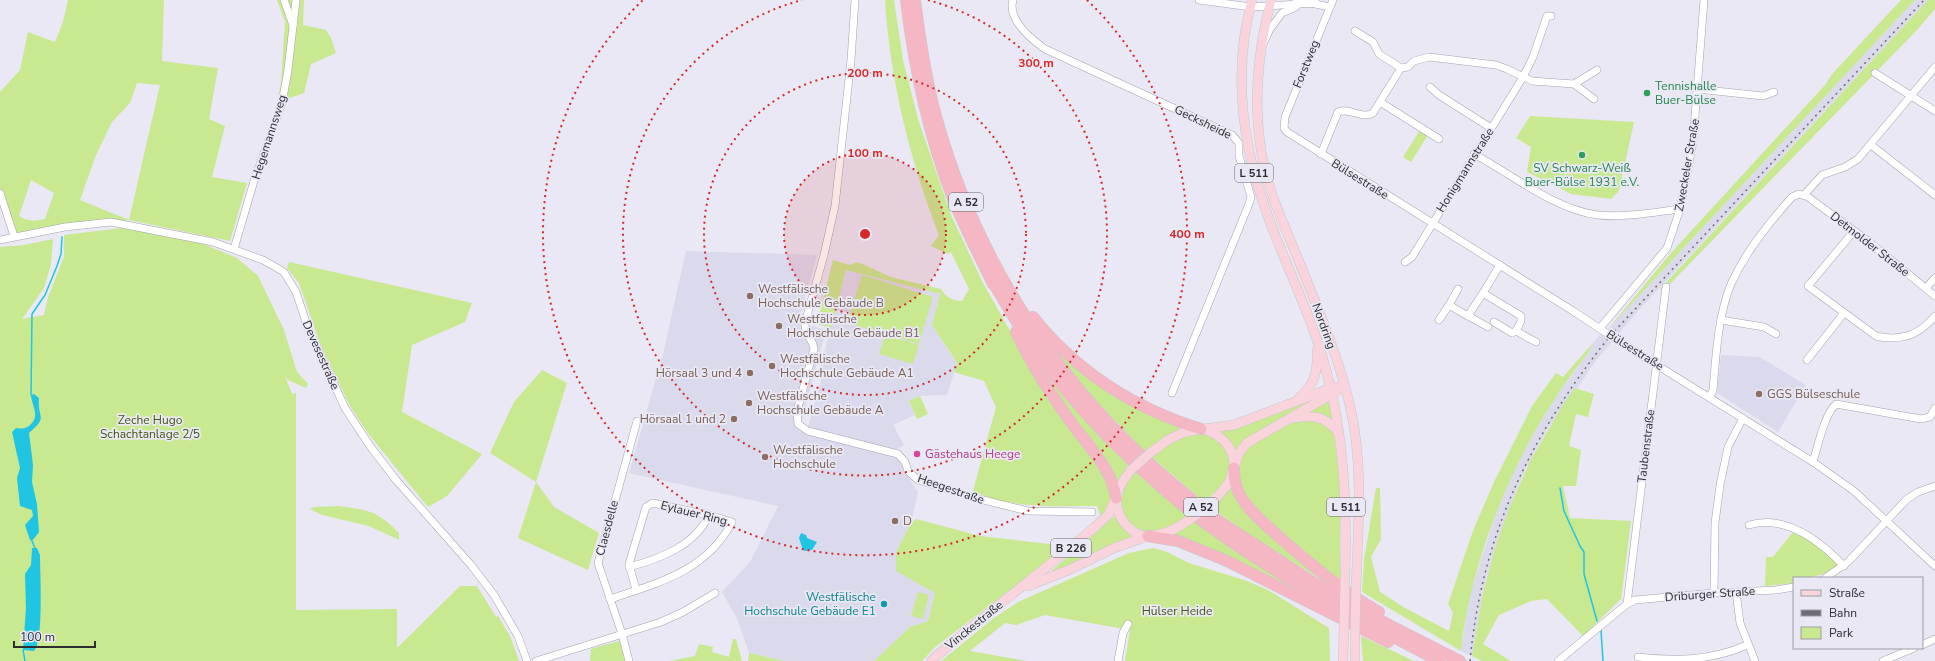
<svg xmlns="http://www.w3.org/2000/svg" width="1935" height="661" viewBox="0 0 1935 661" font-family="'Nunito Sans',sans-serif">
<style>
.built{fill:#dbdaed}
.green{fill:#c8e990;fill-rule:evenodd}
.water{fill:#20c5e3}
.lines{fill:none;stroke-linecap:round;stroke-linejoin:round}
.stream{stroke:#20c5e3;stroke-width:1.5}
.minor-casing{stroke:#a3a3ae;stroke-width:8}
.major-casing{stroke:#c8c8c9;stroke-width:10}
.highway-casing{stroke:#c8c8c9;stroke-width:12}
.minor{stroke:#fff;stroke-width:7}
.major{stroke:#f9d4dc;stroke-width:9}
.highway{stroke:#f5b7c4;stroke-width:11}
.rail{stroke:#6d6c74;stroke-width:1.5;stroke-dasharray:2 4;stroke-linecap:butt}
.major-bridge-casing{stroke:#c8c8c9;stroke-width:10;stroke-linecap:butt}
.major-bridge{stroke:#f9d4dc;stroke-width:9}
.ring{fill:none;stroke:#d62828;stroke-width:2;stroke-dasharray:2 4}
.leisure-dot{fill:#2e9e5b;stroke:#e9e8f4;stroke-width:1.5}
.education-dot{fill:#8d6e63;stroke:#e9e8f4;stroke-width:1.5}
.hotel-dot{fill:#d1479c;stroke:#e9e8f4;stroke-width:1.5}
.culture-dot{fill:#0f9aa8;stroke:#e9e8f4;stroke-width:1.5}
.labels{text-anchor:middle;stroke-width:3.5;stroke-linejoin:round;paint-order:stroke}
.shield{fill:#e9e8f4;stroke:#65646c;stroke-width:1}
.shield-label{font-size:11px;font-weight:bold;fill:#2c2c31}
.street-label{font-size:12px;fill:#2c2c31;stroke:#e9e8f4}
.leisure-label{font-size:12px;fill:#27864d;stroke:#e9e8f4;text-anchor:start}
.education-label{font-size:12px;fill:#785e54;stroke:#e9e8f4;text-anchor:start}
.park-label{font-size:12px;fill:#425712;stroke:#e9e8f4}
.hotel-label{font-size:12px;fill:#b23c85;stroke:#e9e8f4;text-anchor:start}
.culture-label{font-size:12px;fill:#0d838f;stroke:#e9e8f4;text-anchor:end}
.centre{fill:#d62828;stroke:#e9e8f4;stroke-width:2}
.ring-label{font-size:12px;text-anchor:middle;font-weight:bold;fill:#d62828;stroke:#e9e8f4;stroke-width:3.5;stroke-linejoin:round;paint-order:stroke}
</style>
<rect width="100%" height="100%" fill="#e9e8f4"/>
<g class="built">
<path d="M1915 0H1928L1637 312 1594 363 1577 389 1575 388 1546 432 1525 470 1511 504 1495 548 1483 592 1472 656 1461 651 1469 597 1499 504 1518 461 1554 399 1589 352 1592 344 1600 335 1609 328Z"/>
<path d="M686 251 817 255 798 322 826 330 799 431 895 455 902 463 905 472 918 492 911 523 896 552 935 593 928 621 910 627 874 661H785L749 653 737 618 722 592 750 562 778 506 629 473 663 354Z"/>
<path d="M846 270 940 294 932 325 957 364 947 395 919 396 909 401 915 415 893 425 904 445 896 450 808 427 822 377 819 372Z"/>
<path d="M1721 355 1760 357 1806 385 1778 432 1717 393Z"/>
</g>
<g class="green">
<path d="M68 0H164L162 61 218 68 209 119 225 126 212 177 247 183 230 241 129 220 14 236 0 193V92L20 70 28 32 55 42 63 22ZM137 83 160 85 129 220 80 200 96 155 112 122 130 103ZM31 180 54 193 45 219C34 221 28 222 19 216Z"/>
<path d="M277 0H304L303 25 326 30 331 38 336 53 311 64 304 93 284 100 276 110 281 82 285 22Z"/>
<path d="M885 0H894L903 60 918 119 951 215 983 283 1029 364 1106 474 1112 504 1101 518 1097 506C1055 506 1011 509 973 491L996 407 984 381 954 372 957 363 932 325 940 294 846 270 831 328 817 324 833 260 850 265 858 262 891 277 941 289C946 297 952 301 962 301L969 289 951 252 948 254 931 246 939 235C910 160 890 81 885 0Z"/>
<path d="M1901 0H1915L1609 328 1670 254 1825 85 1833 73Z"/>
<path d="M1928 0H1935V9L1918 29 1665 289H1660Z"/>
<path d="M1530 116 1634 122 1619 191 1611 199 1571 194 1527 172 1531 147 1516 138Z"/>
<path d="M1420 130 1428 135 1411 162 1403 157Z"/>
<path d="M122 228 201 243 237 258 258 276 284 330 297 372 308 384 306 388 288 380 285 376 292 394 296 393V610L397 609V648L460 586H477L496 617 498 616 510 636 519 661H0V247L24 245 53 239 51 264 44 288 22 319 44 315 48 297 64 257V235Z"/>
<path d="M289 262 472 303 465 322 412 345 402 412 482 454 447 496 428 507 367 432 349 404 321 346 299 283 287 268Z"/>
<path d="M862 275 933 297 919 344 847 323Z"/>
<path d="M885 335 919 345 913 364 879 354Z"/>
<path d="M1592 344 1589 352C1542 410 1510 472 1486 541 1474 578 1465 612 1461 651L1362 592 1364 560 1376 488H1380L1381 539 1371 557 1380 592 1405 608 1449 631 1453 613 1448 604 1474 528 1495 480 1532 406 1556 373 1563 377Z"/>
<path d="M1026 345C1058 388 1091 427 1128 465L1117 483 1085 437Z"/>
<path d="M1052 347 1056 348 1077 368 1188 427 1165 438 1144 451 1083 387Z"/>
<path d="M542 370 567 383 536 482 554 507 599 533 588 570 518 538 536 482 490 453 514 402Z"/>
<path d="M1575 388 1594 394 1588 417 1576 414 1569 446 1581 450 1576 486H1563L1570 518 1631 521 1621 599 1583 636 1547 599 1531 601 1499 615 1483 644 1511 661H1482L1472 656 1483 593 1495 548 1508 511 1530 461 1564 403Z"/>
<path d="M920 396 928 414 917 419 909 401Z"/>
<path d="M1319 397C1287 415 1261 426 1235 454L1229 440 1219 431 1236 428Z"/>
<path d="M1329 399 1333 421 1303 414Z"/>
<path d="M1302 418H1317L1334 432 1340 485V580L1298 550 1243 496 1237 468 1243 453 1256 442 1289 423Z"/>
<path d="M1202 433 1218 438 1228 455 1230 469 1225 482 1204 502 1152 457 1181 436Z"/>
<path d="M1135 472 1140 476 1187 516C1167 535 1135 541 1123 511 1120 505 1119 495 1122 490 1125 483 1131 477 1135 472Z"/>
<path d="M1231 483 1233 491 1340 591 1248 534 1212 508Z"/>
<path d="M339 506C369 510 377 511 399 533V540L369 526 322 515 310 509 314 507Z"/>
<path d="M1116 515 1135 535C1105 546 1079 563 1049 573Z"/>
<path d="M916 519 980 536 1067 546 934 648 922 661H874L910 627 928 621 935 593 896 571V552L911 523Z"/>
<path d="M1195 521 1261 567 1335 613 1170 536Z"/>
<path d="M1793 532 1813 542 1837 563 1838 566C1823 576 1811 578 1794 578V583L1765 586 1766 557H1773Z"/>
<path d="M1153 548 1167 552 1189 563 1247 581 1268 590 1329 628 1330 661H1125L1130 630 1045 615 1016 625 1005 623 970 651 1027 661H941L994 618 1018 602 1129 553Z"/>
<path d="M918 592 929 595 923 619 911 616Z"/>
<path d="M1361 636 1414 661H1363Z"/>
<path d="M733 639H736L742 661H669L695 656 699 644 713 647 712 652 729 657Z"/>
<path d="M622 640 627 661H590L591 649Z"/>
<path d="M749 653 785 661H748Z"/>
</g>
<g class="water">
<path d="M34 394 39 398C37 419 49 416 29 433L33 465 32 482 37 504 39 532 32 541 30 540 25 525 33 516 32 510 20 506 17 478 20 468 12 432 16 428C21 429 24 429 29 426 41 416 32 407 31 395Z"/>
<path d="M801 533 806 535 807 538 817 542 812 550 805 551 803 550 799 538Z"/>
<path d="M32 548H37L40 555C40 572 44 642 34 651L23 650 26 608 25 574 31 565Z"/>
</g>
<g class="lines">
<g class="stream">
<path d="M31 395 32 314 45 295 57 266 61 254 62 237"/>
<path d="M1560 488 1564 511 1580 546 1584 552V574L1597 621"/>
<path d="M32 541 35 548"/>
<path d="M1601 630 1603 661"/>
<path d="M23 650 25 661"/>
</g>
<g class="minor-casing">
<g id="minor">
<path d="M284 0 293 25"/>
<path d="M855 0 851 60 835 206 824 255 805 323C804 334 813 339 814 349L797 411 798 424 808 431 898 454 905 462 908 471 918 480 975 498 1028 511 1092 512"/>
<path d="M1013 0C1007 20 1031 39 1045 49L1232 135 1239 143V156L1251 197 1249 204 1172 393"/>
<path d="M1199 0 1251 7 1316 3"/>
<path d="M1296 0 1330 7"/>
<path d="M1333 0 1285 117 1284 128 1287 132 1573 311 1623 344 1813 462 1854 491 1935 566"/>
<path d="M1355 31 1373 42 1379 54 1401 68"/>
<path d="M1264 42 1270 29 1282 13 1296 7"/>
<path d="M1875 73 1935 111"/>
<path d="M1574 84 1594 99"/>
<path d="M1430 87 1439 95 1491 128"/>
<path d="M1697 89 1763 96 1774 92"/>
<path d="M1380 102 1439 139"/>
<path d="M1871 145 1935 195"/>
<path d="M1321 154 1338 112C1351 107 1361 120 1373 113L1401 68 1408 67 1414 61 1429 57 1496 65 1507 69 1532 81 1574 84 1597 70"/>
<path d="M1474 154C1511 174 1556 210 1598 215 1623 218 1655 212 1680 209"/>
<path d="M0 193 14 236"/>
<path d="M1804 195 1822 175 1845 167 1858 159 1935 67"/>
<path d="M1854 231 1808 286 1876 336C1901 342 1919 335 1935 316"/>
<path d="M0 240 65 227 111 222 213 242 263 260 284 272 296 292 308 328 345 408 370 446 396 480 471 565 494 595 518 636 527 661"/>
<path d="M234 249 254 181 282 103 288 70 296 0"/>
<path d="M1405 262 1412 257 1523 77 1533 57 1547 16H1551"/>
<path d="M1500 265 1483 293 1521 316V321L1516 331"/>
<path d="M1926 288 1935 278"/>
<path d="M1449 305 1458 289"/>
<path d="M1468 316 1488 327"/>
<path d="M1439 320 1449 305 1468 316 1483 293"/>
<path d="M1721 320 1764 327 1776 334"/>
<path d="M1494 322 1512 333 1516 331 1536 342"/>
<path d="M1600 328 1667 248 1680 209 1693 142 1704 0"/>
<path d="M1807 360 1844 313"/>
<path d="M1710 397 1713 390C1716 355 1718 316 1731 284 1746 251 1769 223 1792 197L1799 194 1808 197 1868 241 1935 296"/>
<path d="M1813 462C1818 446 1824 415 1836 404L1921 419 1930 417 1935 408"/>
<path d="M1749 525C1786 514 1820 541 1844 566"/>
<path d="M629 567C659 559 695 546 709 515"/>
<path d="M1825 578 1848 562 1907 499 1918 492 1935 486"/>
<path d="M1736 592 1740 623 1755 661"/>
<path d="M1714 593 1715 523 1720 485 1728 447 1743 418"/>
<path d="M610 599C658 583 707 571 732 522L709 515 657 504 653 503 646 507 629 564 636 590"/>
<path d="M1627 604 1666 287"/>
<path d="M1922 645 1935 639"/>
<path d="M1638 657C1676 661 1711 661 1747 645"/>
<path d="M536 661 661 622 683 612 715 593"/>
<path d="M629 661 622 634 598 563 637 421"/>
<path d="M1118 661 1123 633 1128 624"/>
<path d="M1558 661 1627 604 1635 600 1714 593 1776 590 1794 587"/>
<path d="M1883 661 1914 648"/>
</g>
</g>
<g class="major-casing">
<g id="major">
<path d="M1252 0C1232 73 1243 149 1269 219 1287 268 1311 315 1325 366 1345 437 1347 508 1345 581"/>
<path d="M1271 0C1257 54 1252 111 1264 166 1271 197 1284 225 1296 254 1316 304 1338 354 1350 406 1364 466 1358 528 1356 588"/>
<path d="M1299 398C1315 385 1318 370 1317 351"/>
<path d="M1292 418C1314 415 1324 415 1339 433"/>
<path d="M1206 430C1222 436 1233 447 1234 464"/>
<path d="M1150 453 1168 440 1182 433 1195 430 1234 425 1331 388 1345 386"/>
<path d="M1131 470C1125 478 1118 487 1117 497 1114 515 1130 536 1149 536 1164 535 1178 528 1189 520"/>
<path d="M1211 504 1229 483 1239 453 1247 443 1337 391"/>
<path d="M1028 586 1071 569 1114 548 1148 536"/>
<path d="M931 661C984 614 1042 573 1096 526L1108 515 1116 498"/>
<path d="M1343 661 1344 627"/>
<path d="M1355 661V632"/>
</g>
</g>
<g class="highway-casing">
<g id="highway">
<path d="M906 0C914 67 928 133 952 196 964 226 979 255 993 284"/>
<path d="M915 0C920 40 926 81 937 120 977 262 1059 388 1172 483 1185 493 1197 505 1210 515 1231 530 1253 543 1274 557 1297 572 1320 587 1343 600 1381 622 1421 641 1460 661"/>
<path d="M991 279C1007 305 1021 331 1039 356 1084 417 1140 472 1200 519 1274 575 1358 618 1439 661"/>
<path d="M1033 317C1077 372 1133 408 1201 429"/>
<path d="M1016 332C1030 362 1049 392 1068 418 1086 444 1111 466 1116 498"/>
<path d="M1234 468C1234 479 1235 488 1241 497 1250 512 1264 523 1277 535 1309 563 1342 591 1379 612"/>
<path d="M1148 536 1178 541 1227 561 1388 642"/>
</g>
</g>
<use href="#minor" class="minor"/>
<use href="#major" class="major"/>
<use href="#highway" class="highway"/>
<path class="rail" d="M1470 661C1482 533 1531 435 1610 336L1924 0"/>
<g class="major-bridge-casing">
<g id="major-bridge">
<path d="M1131 470 1150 453"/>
<path d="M1189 520 1211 504"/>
<path d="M1344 627 1345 581"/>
<path d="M1355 632 1356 588"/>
</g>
</g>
<use href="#major-bridge" class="major-bridge"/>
</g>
<circle cx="865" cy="234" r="81" fill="#d62828" fill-opacity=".12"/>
<g class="ring">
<circle cx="865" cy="234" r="81"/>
<circle cx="865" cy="234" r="161"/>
<path d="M928 0A242 242 0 1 1 802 0"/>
<path d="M1087 0A322 322 0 1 1 643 0"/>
</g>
<g class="leisure-dot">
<circle cx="1647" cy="93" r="4"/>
<circle cx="1582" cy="155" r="4"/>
</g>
<g class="education-dot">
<circle cx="750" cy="296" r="4"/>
<circle cx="779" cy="326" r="4"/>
<circle cx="772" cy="366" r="4"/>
<circle cx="750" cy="373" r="4"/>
<circle cx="1759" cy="394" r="4"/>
<circle cx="749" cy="403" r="4"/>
<circle cx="734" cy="419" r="4"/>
<circle cx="765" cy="457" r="4"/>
<circle cx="895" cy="521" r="4"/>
</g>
<circle class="hotel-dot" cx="917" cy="454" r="4"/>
<circle class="culture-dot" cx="884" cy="604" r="4"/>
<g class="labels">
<g class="shield">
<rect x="1235" y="164" width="38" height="18" rx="3"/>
<rect x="949" y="193" width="34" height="18" rx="3"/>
<rect x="1184" y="498" width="34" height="18" rx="3"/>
<rect x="1327" y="498" width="38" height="18" rx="3"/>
<rect x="1051" y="539" width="40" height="18" rx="3"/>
</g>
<g class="shield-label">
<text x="1254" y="177">L 511</text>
<text x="966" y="206">A 52</text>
<text x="1201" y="511">A 52</text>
<text x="1346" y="511">L 511</text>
<text x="1071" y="552">B 226</text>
</g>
<g class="street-label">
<text transform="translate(1306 64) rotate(-68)" y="4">Forstweg</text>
<text transform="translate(1203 122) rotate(26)" y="4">Gecksheide</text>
<text transform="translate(269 137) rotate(-72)" y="4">Hegemannsweg</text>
<text transform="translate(1687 165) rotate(-80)" y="4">Zweckeler Straße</text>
<text transform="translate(1465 170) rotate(-58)" y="4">Honigmannstraße</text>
<text transform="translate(1360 179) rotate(32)" y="4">Bülsestraße</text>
<text transform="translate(1870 244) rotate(38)" y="4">Detmolder Straße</text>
<text transform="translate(1324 326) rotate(70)" y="4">Nordring</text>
<text transform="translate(1635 350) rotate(32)" y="4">Bülsestraße</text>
<text transform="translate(321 355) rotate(66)" y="4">Devesestraße</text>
<text transform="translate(1646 446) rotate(-83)" y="4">Taubenstraße</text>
<text transform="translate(951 489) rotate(19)" y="4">Heegestraße</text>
<text transform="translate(694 513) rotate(14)" y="4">Eylauer Ring</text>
<text transform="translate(607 528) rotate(-75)" y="4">Claesdelle</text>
<text transform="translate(1710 594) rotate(-4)" y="4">Driburger Straße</text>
<text transform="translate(974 625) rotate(-39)" y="4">Vinckestraße</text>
</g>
<g class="leisure-label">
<text x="1655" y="90">Tennishalle<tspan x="1655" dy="14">Buer-Bülse</tspan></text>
<text x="1582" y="172" text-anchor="middle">SV Schwarz-Weiß<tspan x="1582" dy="14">Buer-Bülse 1931 e.V.</tspan></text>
</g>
<g class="education-label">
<text x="758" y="293">Westfälische<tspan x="758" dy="14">Hochschule Gebäude B</tspan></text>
<text x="787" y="323">Westfälische<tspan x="787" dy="14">Hochschule Gebäude B1</tspan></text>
<text x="780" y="363">Westfälische<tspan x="780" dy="14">Hochschule Gebäude A1</tspan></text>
<text x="742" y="377" text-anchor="end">Hörsaal 3 und 4</text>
<text x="1767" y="398">GGS Bülseschule</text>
<text x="757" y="400">Westfälische<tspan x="757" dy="14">Hochschule Gebäude A</tspan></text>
<text x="726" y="423" text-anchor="end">Hörsaal 1 und 2</text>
<text x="773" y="454">Westfälische<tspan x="773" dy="14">Hochschule</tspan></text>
<text x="903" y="525">D</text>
</g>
<g class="park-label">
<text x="150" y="424">Zeche Hugo<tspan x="150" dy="14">Schachtanlage 2/5</tspan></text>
<text x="1177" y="615">Hülser Heide</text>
</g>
<g class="hotel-label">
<text x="925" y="458">Gästehaus Heege</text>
</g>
<g class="culture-label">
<text x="876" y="601">Westfälische<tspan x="876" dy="14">Hochschule Gebäude E1</tspan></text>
</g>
</g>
<circle cx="865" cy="234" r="6" class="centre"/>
<g class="ring-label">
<text x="1036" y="67">300 m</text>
<text x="865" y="77">200 m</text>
<text x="865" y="157">100 m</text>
<text x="1187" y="238">400 m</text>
</g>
<rect x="1793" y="577" width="130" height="72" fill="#e9e8f4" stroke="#9d9da6"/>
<rect x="1801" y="590" width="20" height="6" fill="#f9d4dc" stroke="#9d9da6"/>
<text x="1829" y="597" font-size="12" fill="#2c2c31">Straße</text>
<rect x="1801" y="610" width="20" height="6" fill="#6d6c74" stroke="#9d9da6"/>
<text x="1829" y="617" font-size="12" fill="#2c2c31">Bahn</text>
<rect x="1801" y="627" width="20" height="12" fill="#c8e990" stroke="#9d9da6"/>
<text x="1829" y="637" font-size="12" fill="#2c2c31">Park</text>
<path d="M14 641v6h81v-6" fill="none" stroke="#2c2c31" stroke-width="2"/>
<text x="20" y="641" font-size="12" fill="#2c2c31" stroke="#e9e8f4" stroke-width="3" paint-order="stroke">100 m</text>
</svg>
